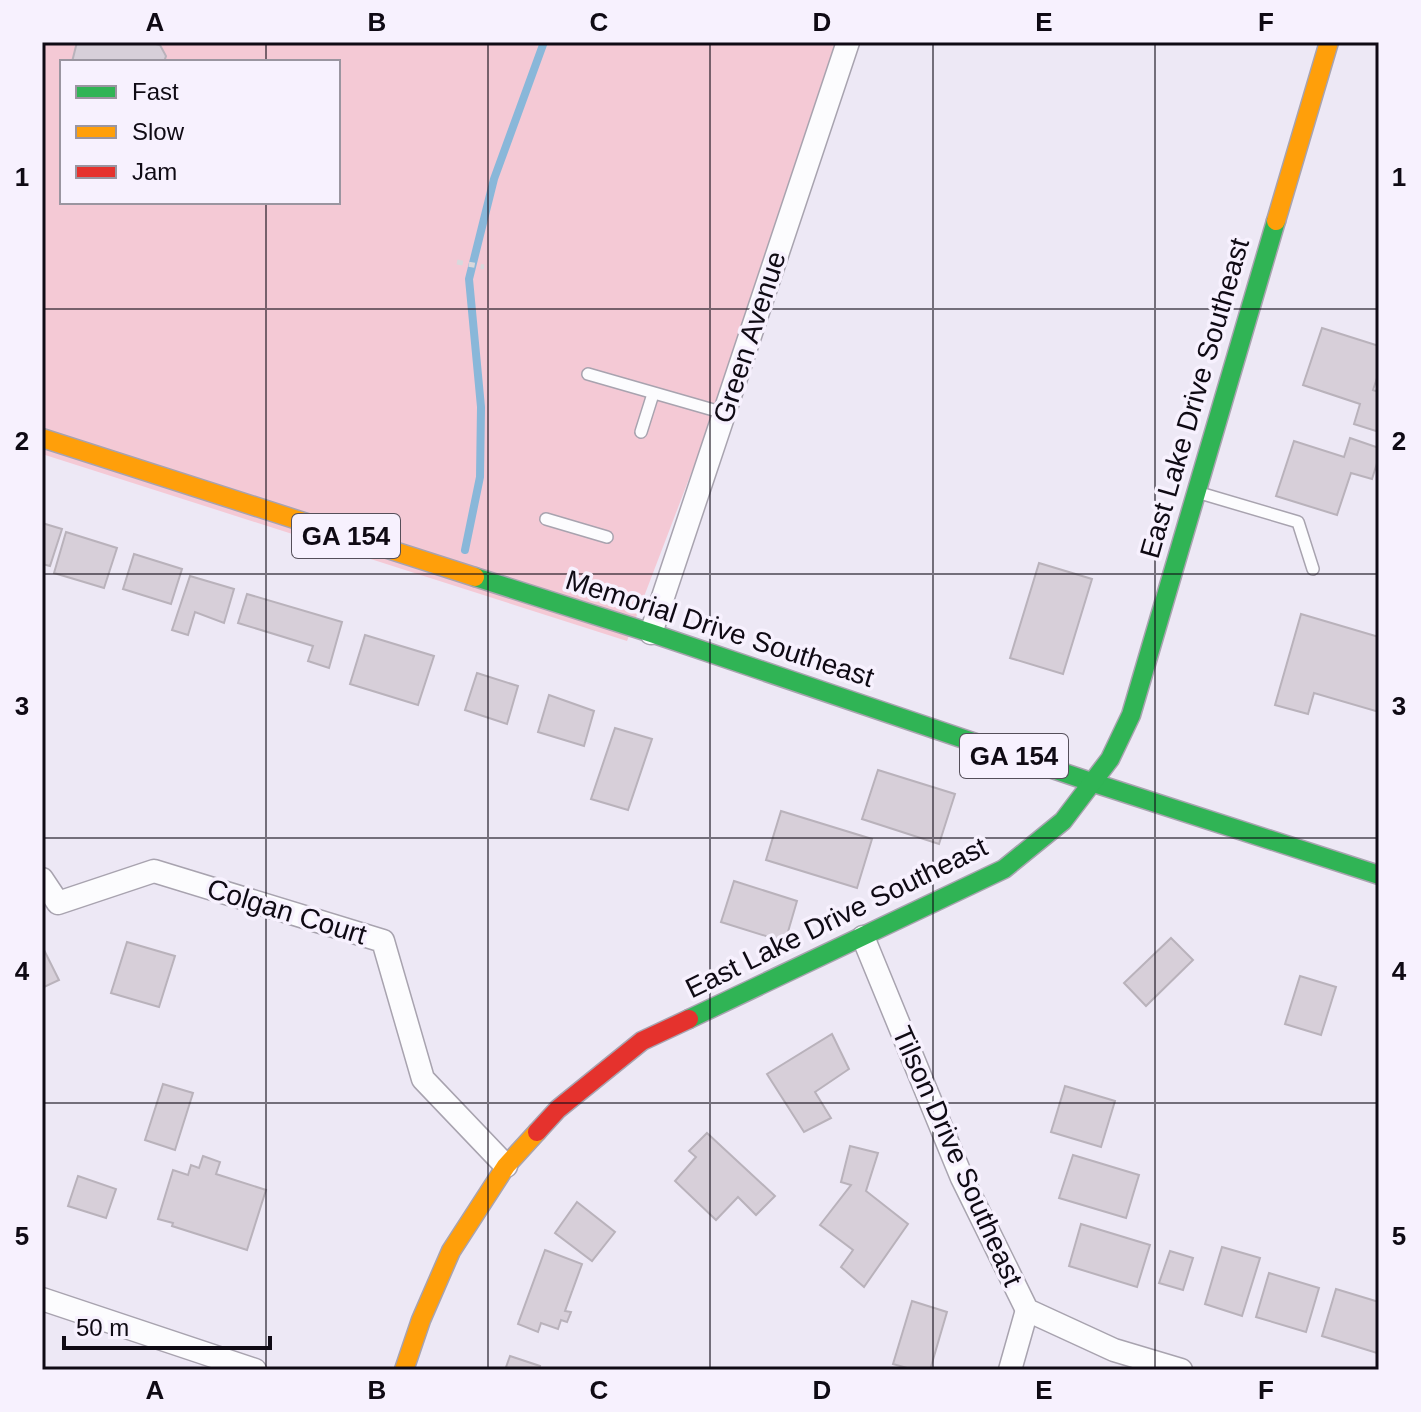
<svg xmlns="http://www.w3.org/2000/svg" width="1421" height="1412" viewBox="0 0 1421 1412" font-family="Helvetica,sans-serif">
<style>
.green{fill:#f4c9d5;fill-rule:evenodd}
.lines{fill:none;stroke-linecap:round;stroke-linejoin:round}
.stream{stroke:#89b7d9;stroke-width:8}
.building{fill:#d7cfd9;stroke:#b9b2bb;stroke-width:2}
.lane-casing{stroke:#a8a3af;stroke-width:14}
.street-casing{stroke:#a8a3af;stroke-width:25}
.fast-casing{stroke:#a8a3af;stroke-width:21}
.slow-casing{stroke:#a8a3af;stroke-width:21}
.jam-casing{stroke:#a8a3af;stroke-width:21}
.path{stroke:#d9d8dc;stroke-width:5;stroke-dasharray:6 6;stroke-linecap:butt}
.lane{stroke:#fcfcfe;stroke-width:11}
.street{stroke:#fcfcfe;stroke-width:22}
.fast{stroke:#30b455;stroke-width:18}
.slow{stroke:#ff9f0a;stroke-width:18}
.jam{stroke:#e5322d;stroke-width:18}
.grid{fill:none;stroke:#0f0a14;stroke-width:2;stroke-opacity:0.55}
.labels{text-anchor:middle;stroke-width:7;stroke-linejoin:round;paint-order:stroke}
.shield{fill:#f7f1fe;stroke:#554f5a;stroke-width:2}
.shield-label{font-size:26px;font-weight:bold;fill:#0f0a14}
.street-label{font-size:28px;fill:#0f0a14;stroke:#f7f1fe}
.neatline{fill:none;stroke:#0f0a14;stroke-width:3}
.grid-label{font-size:26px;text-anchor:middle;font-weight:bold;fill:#0f0a14}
</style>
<rect width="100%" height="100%" fill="#ede8f5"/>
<path class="green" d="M42 42H856L627 641 42 454ZM62 62H338V202H62Z"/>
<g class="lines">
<path class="stream" d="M465 550 480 477 481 407 469 279 494 179 544 42"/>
</g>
<g class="building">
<path d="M77 42H148L160 45 166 56 164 62H72Z"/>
<path d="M1322 328 1379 346V372L1373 390 1379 392V432L1354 424 1360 404 1303 385Z"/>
<path d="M1350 438 1379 448V457L1372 479 1351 473 1337 515 1276 496 1294 441 1344 457Z"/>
<path d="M42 523 62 529 50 566 42 564Z"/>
<path d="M66 532 117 548 104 588 54 573Z"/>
<path d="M134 554 182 569 171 604 123 589Z"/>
<path d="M1039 563 1092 579 1063 674 1010 658Z"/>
<path d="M190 576 234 589 224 623 195 612 188 635 172 630Z"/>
<path d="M247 594 342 622 329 668 308 661 313 646 238 623Z"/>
<path d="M1301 614 1379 637V712L1314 693 1308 714 1275 705Z"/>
<path d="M365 635 434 656 418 705 350 684Z"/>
<path d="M477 673 518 686 507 724 465 710Z"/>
<path d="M549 695 594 711 584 746 538 732Z"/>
<path d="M615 728 652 739 628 810 591 799Z"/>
<path d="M878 770 955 794 939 844 862 819Z"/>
<path d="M781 811 872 839 857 888 766 860Z"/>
<path d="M734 881 797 901 785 942 721 922Z"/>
<path d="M1171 938 1193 960 1146 1006 1124 983Z"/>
<path d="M127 942 175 956 159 1007 111 993Z"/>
<path d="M42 946 59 980 42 988Z"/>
<path d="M1300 976 1336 987 1321 1035 1285 1024Z"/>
<path d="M832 1034 849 1069 815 1092 831 1118 804 1132 767 1074Z"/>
<path d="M163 1084 193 1093 175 1150 145 1140Z"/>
<path d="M1065 1086 1115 1101 1101 1147 1051 1132Z"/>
<path d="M707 1133 775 1196 756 1215 738 1197 716 1220 675 1181 696 1157 689 1151Z"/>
<path d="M850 1146 878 1153 866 1191 908 1224 864 1287 841 1267 853 1250 820 1225 851 1185 841 1182Z"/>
<path d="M1073 1155 1139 1175 1126 1218 1059 1198Z"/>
<path d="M203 1156 220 1162 216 1174 266 1190 247 1250 172 1226 173 1223 158 1219 173 1170 188 1175 191 1165 199 1168Z"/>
<path d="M78 1176 116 1189 106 1218 68 1206Z"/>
<path d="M577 1202 615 1232 592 1261 555 1233Z"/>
<path d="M1081 1224 1150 1245 1137 1287 1069 1266Z"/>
<path d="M1222 1247 1260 1258 1242 1316 1205 1304Z"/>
<path d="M545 1250 582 1264 565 1311 571 1312 567 1322 561 1320 558 1329 541 1323 538 1332 518 1324Z"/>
<path d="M1170 1251 1193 1258 1183 1290 1159 1283Z"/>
<path d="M1269 1273 1319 1288 1306 1332 1256 1317Z"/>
<path d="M1336 1289 1379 1302V1345L1377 1353 1322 1336Z"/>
<path d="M912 1301 947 1312 930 1370H914L893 1364Z"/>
<path d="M510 1356 540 1366 539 1370H505Z"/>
</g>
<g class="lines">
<g class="lane-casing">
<g id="lane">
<path d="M588 374 724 413"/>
<path d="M641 432 653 394"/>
<path d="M1200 493 1298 522 1313 569"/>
<path d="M546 519 607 537"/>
</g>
</g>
<g class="street-casing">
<g id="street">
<path d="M651 633 848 42"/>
<path d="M42 879 58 903 154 871 383 941 423 1079 506 1166"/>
<path d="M863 937 962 1178 1027 1310 1114 1350 1181 1370"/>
<path d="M42 1299 255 1370"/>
<path d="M1010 1370 1027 1310"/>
</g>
</g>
<g class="fast-casing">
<g id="fast">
<path d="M475 577 651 633 1094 783 1379 875"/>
<path d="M689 1019 1004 869 1063 821 1110 759 1131 715 1276 221"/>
</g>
</g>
<g class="slow-casing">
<g id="slow">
<path d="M1276 221 1329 42"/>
<path d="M42 438 475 577"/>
<path d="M404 1370 421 1320 451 1251 506 1166 537 1132"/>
</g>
</g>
<g class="jam-casing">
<path id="jam" d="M537 1132 558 1109 642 1041 689 1019"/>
</g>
<path class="path" d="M457 262 484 267"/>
<use href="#lane" class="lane"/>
<use href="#street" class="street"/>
<use href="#fast" class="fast"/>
<use href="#slow" class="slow"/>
<use href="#jam" class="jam"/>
</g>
<path class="grid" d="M266 42V62M488 42V1370M710 42V1370M933 42V1370M1155 42V1370M266 202V1370M42 309H1379M42 574H1379M42 838H1379M42 1103H1379"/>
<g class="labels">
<g class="shield">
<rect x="292" y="514" width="108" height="44" rx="6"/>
<rect x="960" y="734" width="108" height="44" rx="6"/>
</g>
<g class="shield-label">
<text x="346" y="545">GA 154</text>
<text x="1014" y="765">GA 154</text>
</g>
<g class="street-label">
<text transform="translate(749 337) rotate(-72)" y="10">Green Avenue</text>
<text transform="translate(1194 398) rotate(-74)" y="10">East Lake Drive Southeast</text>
<text transform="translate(720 628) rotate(18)" y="10">Memorial Drive Southeast</text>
<text transform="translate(287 911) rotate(17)" y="10">Colgan Court</text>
<text transform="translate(836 917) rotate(-26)" y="10">East Lake Drive Southeast</text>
<text transform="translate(958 1156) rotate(66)" y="10">Tilson Drive Southeast</text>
</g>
</g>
<rect width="1421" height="1412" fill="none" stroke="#f7f1fe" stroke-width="88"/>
<rect x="60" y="60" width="280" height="144" fill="#f7f1fe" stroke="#9a95a0" stroke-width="2"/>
<rect x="76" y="86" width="40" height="12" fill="#30b455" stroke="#9a95a0" stroke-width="2"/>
<text x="132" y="100" font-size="24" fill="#0f0a14">Fast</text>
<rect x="76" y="126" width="40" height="12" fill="#ff9f0a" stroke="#9a95a0" stroke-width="2"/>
<text x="132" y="140" font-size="24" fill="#0f0a14">Slow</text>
<rect x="76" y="166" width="40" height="12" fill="#e5322d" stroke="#9a95a0" stroke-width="2"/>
<text x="132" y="180" font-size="24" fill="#0f0a14">Jam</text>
<path d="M64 1336v12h206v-12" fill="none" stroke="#0f0a14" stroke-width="4"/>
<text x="76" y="1336" font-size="24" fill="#0f0a14" stroke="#f7f1fe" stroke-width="6" paint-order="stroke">50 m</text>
<rect x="44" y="44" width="1333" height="1324" class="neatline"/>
<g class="grid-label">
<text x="155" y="31">A</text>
<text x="377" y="31">B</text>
<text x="599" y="31">C</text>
<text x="822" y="31">D</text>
<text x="1044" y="31">E</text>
<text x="1266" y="31">F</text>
<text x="22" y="186">1</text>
<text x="1399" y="186">1</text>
<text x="22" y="450">2</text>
<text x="1399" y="450">2</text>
<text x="22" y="715">3</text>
<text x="1399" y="715">3</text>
<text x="22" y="980">4</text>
<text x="1399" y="980">4</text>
<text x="22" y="1245">5</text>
<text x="1399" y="1245">5</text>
<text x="155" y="1399">A</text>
<text x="377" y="1399">B</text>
<text x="599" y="1399">C</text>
<text x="822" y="1399">D</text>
<text x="1044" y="1399">E</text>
<text x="1266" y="1399">F</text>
</g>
</svg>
